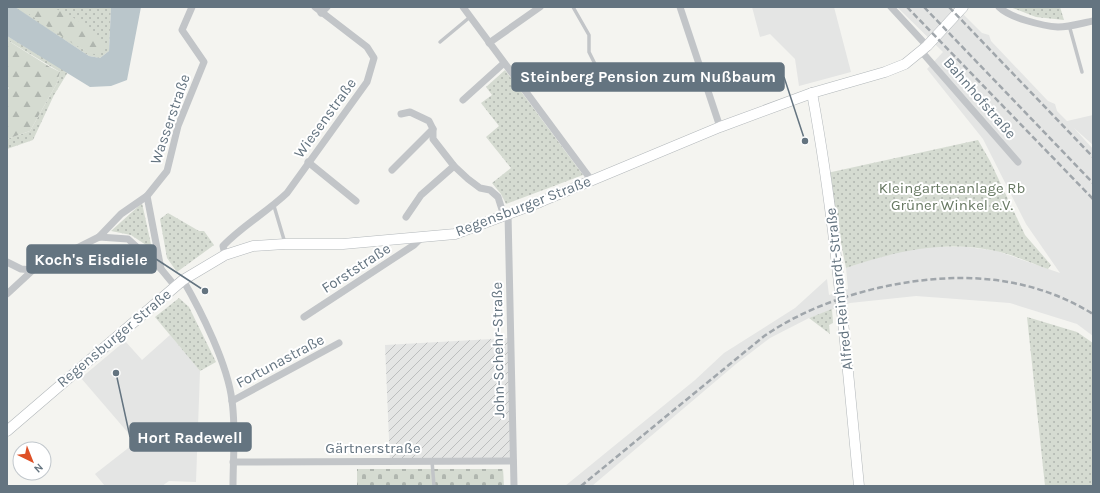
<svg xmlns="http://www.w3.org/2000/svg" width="1100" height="493" viewBox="0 0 1100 493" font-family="Karla,sans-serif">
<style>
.built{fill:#e4e5e4}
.industrial{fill:url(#industrial-furrows)}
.green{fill:url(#green-dots)}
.forest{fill:url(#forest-firs)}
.cemetery{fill:url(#cemetery-stones)}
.water{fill:#bac6cb}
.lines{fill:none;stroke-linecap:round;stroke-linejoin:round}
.secondary-casing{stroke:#b2b7ba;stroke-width:11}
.lane{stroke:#c2c5c8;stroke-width:3.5}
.street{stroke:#c2c5c8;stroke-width:7}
.secondary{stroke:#fff;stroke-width:10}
.rail{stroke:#a0a6ab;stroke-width:2.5;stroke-dasharray:6 3;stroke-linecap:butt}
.labels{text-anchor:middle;stroke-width:4;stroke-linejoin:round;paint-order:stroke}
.street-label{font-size:15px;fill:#647480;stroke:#fff}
.park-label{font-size:15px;fill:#677862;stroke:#fff}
.leader{fill:none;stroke:#647480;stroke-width:1.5}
.callout-dot{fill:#647480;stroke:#fff;stroke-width:1.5}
.callout{fill:#647480;stroke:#647480;stroke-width:1.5}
.callout-label{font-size:16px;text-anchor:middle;font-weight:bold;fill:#fff}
</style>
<defs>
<pattern id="industrial-furrows" width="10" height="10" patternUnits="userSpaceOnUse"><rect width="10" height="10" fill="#e4e5e4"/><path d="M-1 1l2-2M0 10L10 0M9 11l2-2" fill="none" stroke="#bcbebe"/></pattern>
<pattern id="green-dots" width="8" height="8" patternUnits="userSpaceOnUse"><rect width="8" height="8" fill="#d5dbd1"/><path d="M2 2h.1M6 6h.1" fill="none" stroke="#b0b6af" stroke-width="1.8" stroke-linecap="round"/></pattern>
<pattern id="forest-firs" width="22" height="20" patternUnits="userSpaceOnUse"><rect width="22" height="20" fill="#d5dbd1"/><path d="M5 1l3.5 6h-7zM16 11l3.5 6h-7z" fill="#b0b6af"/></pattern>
<pattern id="cemetery-stones" width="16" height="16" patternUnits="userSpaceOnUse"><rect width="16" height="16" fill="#d5dbd1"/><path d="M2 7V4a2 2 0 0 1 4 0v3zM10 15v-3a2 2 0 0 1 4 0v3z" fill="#b0b6af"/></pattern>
</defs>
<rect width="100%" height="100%" fill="#f4f4f0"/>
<g class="built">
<path d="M752 7H834L851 72 799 86 795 59 770 34 760 37Z"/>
<path d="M897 7H956L982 33 989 35 991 41 1048 101 1055 104 1057 111 1067 121 1093 115V145L1074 128 1093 149V336L1077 324 1010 303 916 296 850 303 809 318 770 338 736 364 592 486H565L695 380 724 353 795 308 827 279 829 295 848 289 846 268 891 253 919 247H967L997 251 1060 273 1026 224 983 139 927 69 943 52Z"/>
<path d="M170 335 200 371 196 482 169 481 162 486H105L95 474 136 442 81 378 125 341 142 360Z"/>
</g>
<path class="industrial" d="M511 338 513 461 390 462 385 345Z"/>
<g class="green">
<path d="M14 7H24V10L83 49 95 54 64 14 49 7H111L109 51 100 58 89 56Z"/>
<path d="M1010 7H1060L1064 20 1036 17Z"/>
<path d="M7 36 68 72 54 95 33 140 7 149V139L30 131 57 83 60 72 7 40Z"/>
<path d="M505 70 583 175 506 204 501 194 492 183 511 168 486 137 499 126 481 103 492 95 486 87Z"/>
<path d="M978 140 990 161 1025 235 1051 265 1048 269C1031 263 1014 255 996 251 942 240 897 251 846 268L827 173Z"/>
<path d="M142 203 152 249 131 235 111 231Z"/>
<path d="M168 213 199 231H204L214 245 177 272 167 258 160 219Z"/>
<path d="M179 298 189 307 216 362 200 371 155 317Z"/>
<path d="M832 309 833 323 829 325 830 334 809 318Z"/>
<path d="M1027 317 1077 332 1093 343V486H1045Z"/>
</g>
<g class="forest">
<path d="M24 7C32 7 41 5 49 7 64 10 102 33 106 47 103 51 101 54 96 54 84 54 36 18 23 10Z"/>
<path d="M7 40 50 67 60 72 57 83 30 131 7 139V90L9 88 7 86Z"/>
</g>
<path class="cemetery" d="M357 469H503L504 486H357Z"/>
<path class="water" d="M7 7H15L89 56 100 58 109 51 111 7H141L127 80 111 86 90 87 7 36Z"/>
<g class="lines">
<g class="secondary-casing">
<g id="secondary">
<path d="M812 93C836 222 846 355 859 486"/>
<path d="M7 431 183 280 225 255 253 246 285 244H343L455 234 540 202 720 127 812 93 885 72 905 64 927 46 963 7"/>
</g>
</g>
<g class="lane">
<path d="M573 7 589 35V52L596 66"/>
<path d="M1069 25 1082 72"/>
<path d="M440 42 470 17"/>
<path d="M274 206 285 243"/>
<path d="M432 461 434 486"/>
</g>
<g class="street">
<path d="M463 7 592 181"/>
<path d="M680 7 720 127"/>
<path d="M891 7 927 46"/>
<path d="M999 7C1010 18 1043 26 1058 27 1070 27 1082 23 1093 21"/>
<path d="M321 13 327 7"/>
<path d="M489 43 540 7"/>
<path d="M921 51 1018 162"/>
<path d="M463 100 504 63"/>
<path d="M401 114 410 112 429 121 433 129V139L454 166 468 179 480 188 490 190 498 197 504 216"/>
<path d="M308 162 356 201"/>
<path d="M392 170 433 129"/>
<path d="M508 214 514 486"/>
<path d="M406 217 421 195 454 166"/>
<path d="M99 237 121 214 147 196"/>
<path d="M225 255 223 246C242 226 267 212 287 193L367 82 374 58 367 47 315 7"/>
<path d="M7 262 21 269 33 270 99 237 128 239 161 269"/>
<path d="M183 280C201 311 228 365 232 401 236 428 233 458 233 486"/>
<path d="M175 286 161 269 147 196 167 171 178 126 204 62 182 30 192 7"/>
<path d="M7 294 33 270"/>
<path d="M304 317 414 245 421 238"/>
<path d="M232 401 339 343"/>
<path d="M233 462 513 461"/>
</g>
<use href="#secondary" class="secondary"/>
<g class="rail">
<path d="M907 7 1093 199"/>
<path d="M924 7 1093 183"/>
<path d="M949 7 1093 157"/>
<path d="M581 486 763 337C826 292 932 268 1008 282 1038 287 1067 298 1093 314"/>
</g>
</g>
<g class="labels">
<g class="street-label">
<text transform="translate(980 98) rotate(49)" y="5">Bahnhofstraße</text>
<text transform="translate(325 118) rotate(-54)" y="5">Wiesenstraße</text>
<text transform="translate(170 119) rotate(-71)" y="5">Wasserstraße</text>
<text transform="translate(523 206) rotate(-21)" y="5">Regensburger Straße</text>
<text transform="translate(356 268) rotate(-33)" y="5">Forststraße</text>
<text transform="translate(839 289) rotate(-96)" y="5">Alfred-Reinhardt-Straße</text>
<text transform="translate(114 338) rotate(-40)" y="5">Regensburger Straße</text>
<text transform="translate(498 350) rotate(-91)" y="5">John-Schehr-Straße</text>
<text transform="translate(280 361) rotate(-28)" y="5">Fortunastraße</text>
<text x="373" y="453">Gärtnerstraße</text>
</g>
<g class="park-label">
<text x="952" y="193">Kleingartenanlage Rb<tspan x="952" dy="17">Grüner Winkel e.V.</tspan></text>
</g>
</g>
<path class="leader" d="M805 141L784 77M205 291L156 259M116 373L130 437"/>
<g class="callout-dot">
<circle cx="805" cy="141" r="4"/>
<circle cx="205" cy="291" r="4"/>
<circle cx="116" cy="373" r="4"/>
</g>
<g class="callout">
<rect x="512" y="63" width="272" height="28" rx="4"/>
<rect x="27" y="245" width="129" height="28" rx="4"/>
<rect x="130" y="423" width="121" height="28" rx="4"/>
</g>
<g class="callout-label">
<text x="648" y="82">Steinberg Pension zum Nußbaum</text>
<text x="91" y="265">Koch's Eisdiele</text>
<text x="190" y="443">Hort Radewell</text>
</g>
<rect width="1100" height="493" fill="none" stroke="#647480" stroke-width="16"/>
<g transform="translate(32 461) rotate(137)"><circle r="19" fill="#ffffff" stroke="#c1c7cc"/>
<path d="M0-3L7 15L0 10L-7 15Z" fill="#de5026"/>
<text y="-6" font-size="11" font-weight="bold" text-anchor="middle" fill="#647480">N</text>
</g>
</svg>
